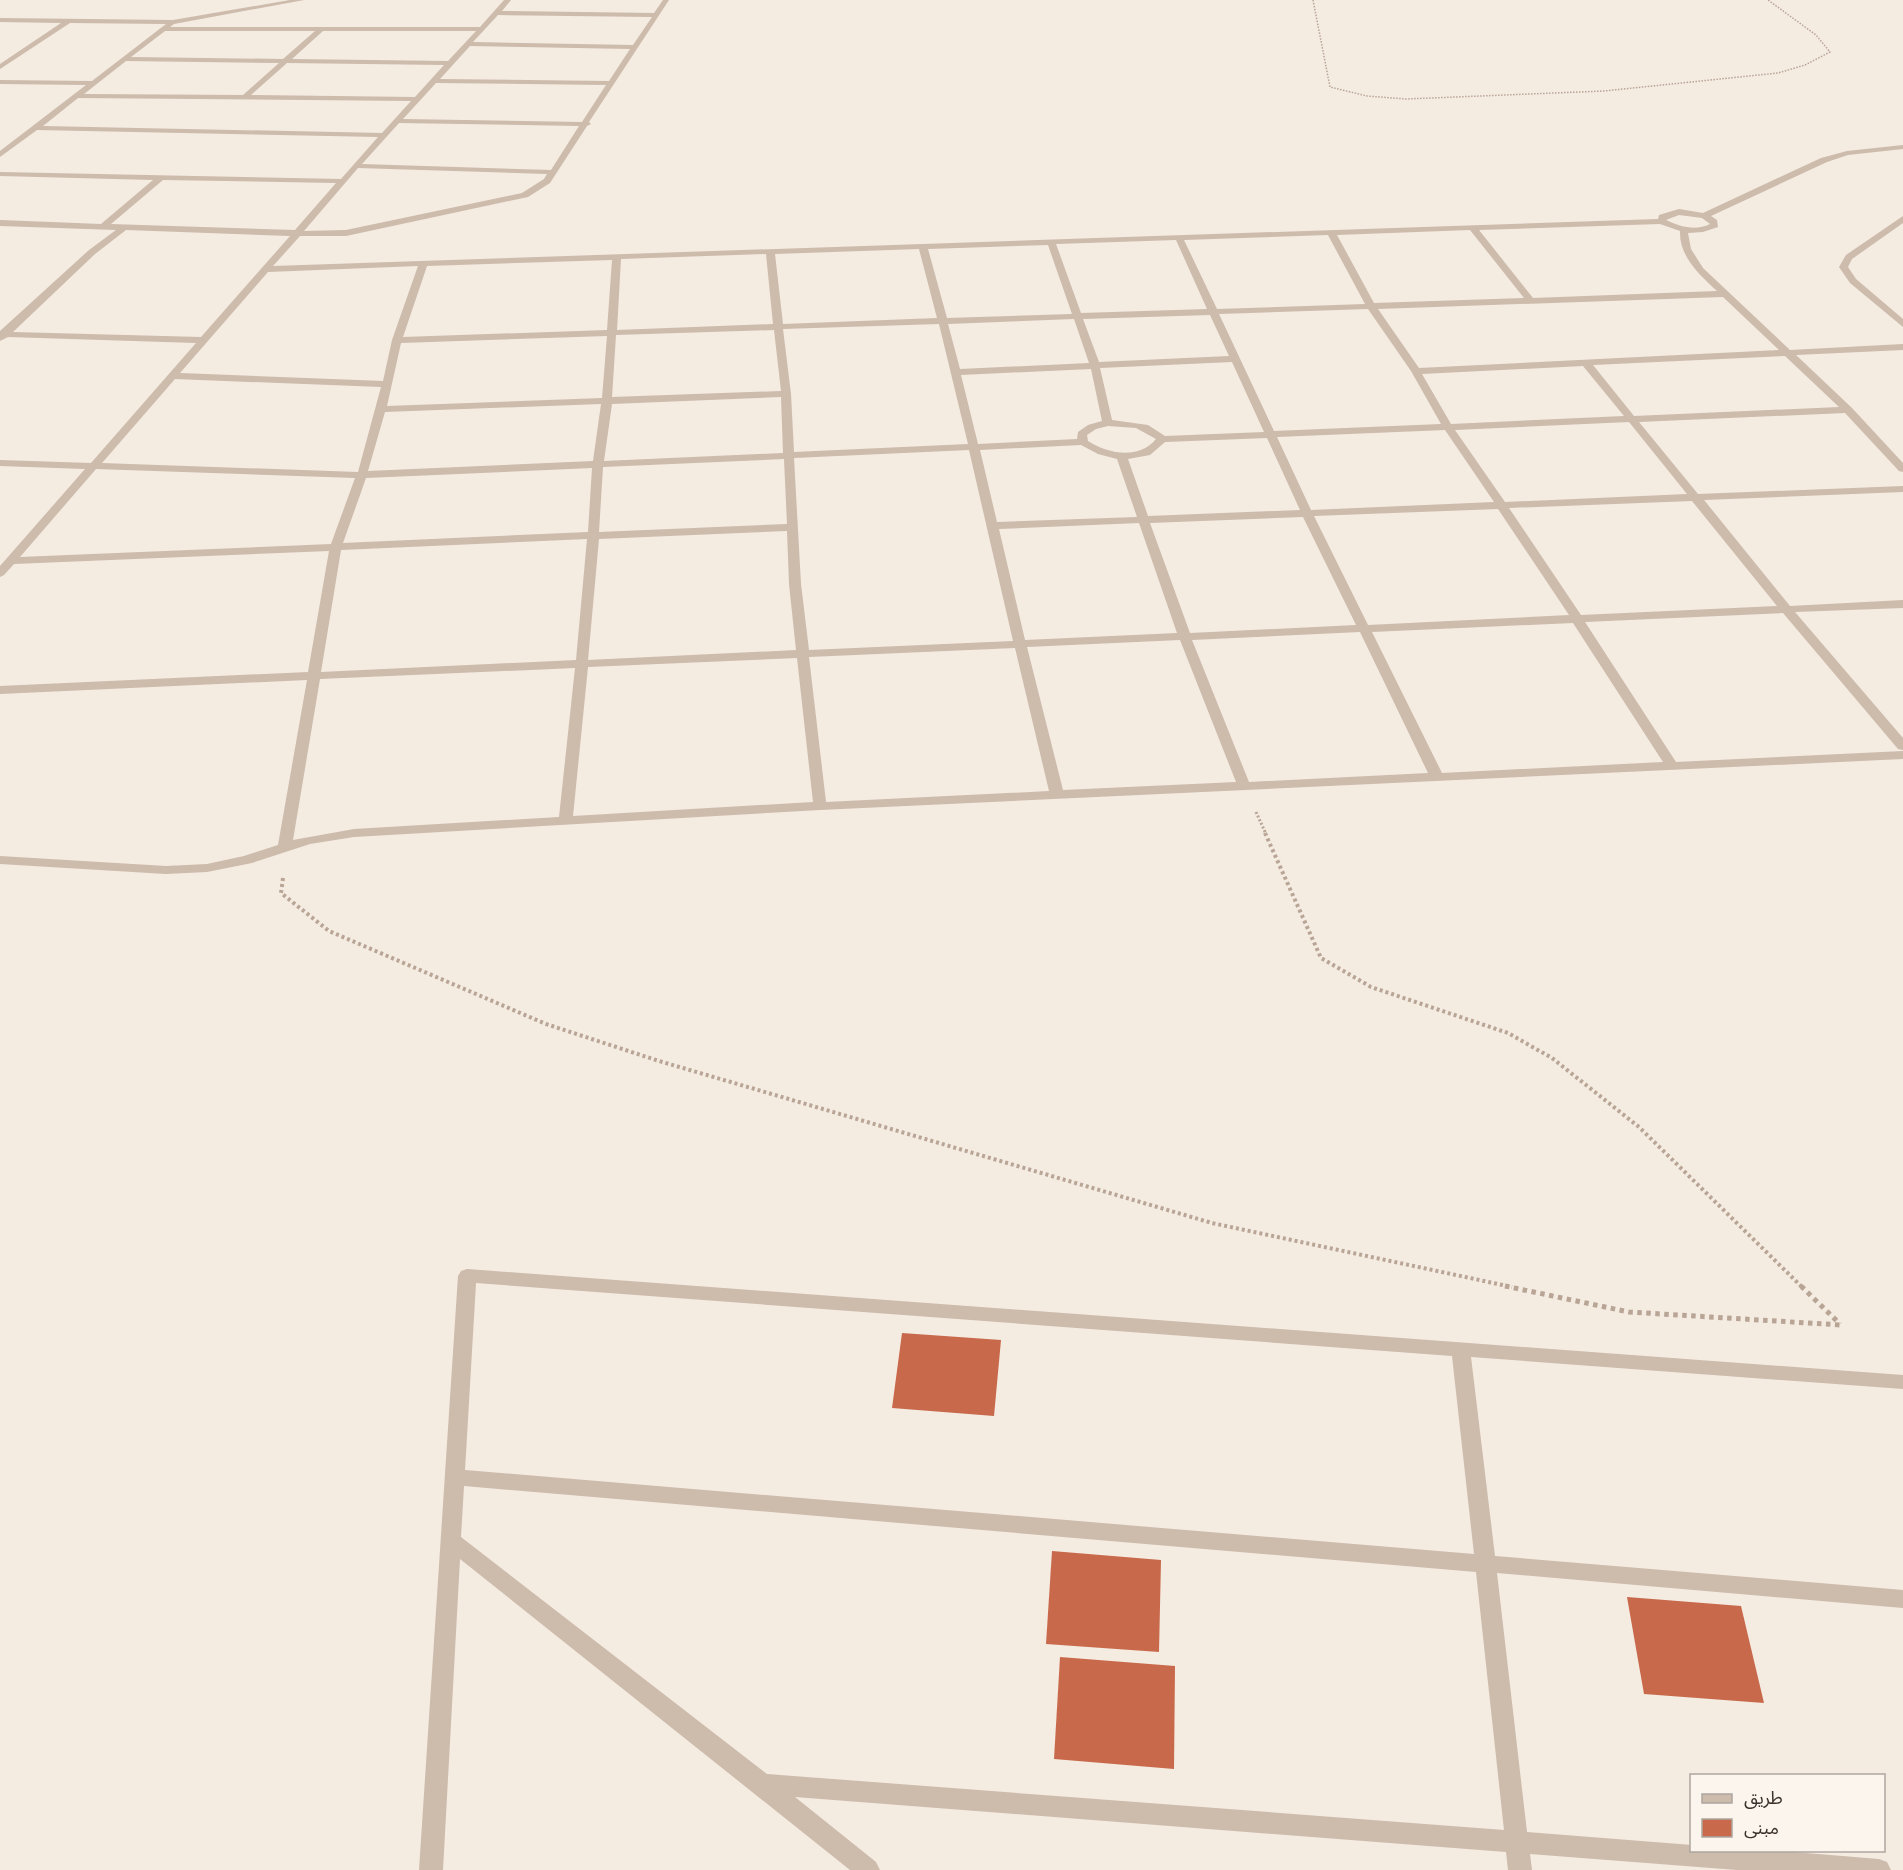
<svg xmlns="http://www.w3.org/2000/svg" width="1903" height="1870" viewBox="0 0 1903 1870" font-family="Raleway,'Noto Sans Arabic',sans-serif">
<style>
.building{fill:#c8694b}
.lines{fill:none;stroke-linecap:round;stroke-linejoin:round}
.path-far3{stroke:#b9a596;stroke-width:1.5;stroke-dasharray:1.5 1.5;stroke-linecap:butt}
.path-far2{stroke:#b9a596;stroke-width:3;stroke-dasharray:2 2;stroke-linecap:butt}
.path-far1{stroke:#b9a596;stroke-width:4;stroke-dasharray:3 3;stroke-linecap:butt}
.path{stroke:#b9a596;stroke-width:5;stroke-dasharray:4.5 4.5;stroke-linecap:butt}
.minor{fill:#cdbbac;fill-rule:evenodd}
</style>
<rect width="100%" height="100%" fill="#f4ebe1"/>
<g class="building">
<path d="M902 1333 1001 1340 994 1416 892 1408Z"/>
<path d="M1052 1551 1161 1560 1159 1652 1046 1644Z"/>
<path d="M1627 1597 1741 1606 1764 1703 1644 1694Z"/>
<path d="M1060 1657 1175 1666 1174 1769 1054 1759Z"/>
</g>
<g class="lines">
<path class="path-far3" d="M1313 0 1330 87 1367 96 1406 99 1604 91 1778 73 1805 65 1830 52 1816 35 1768 0"/>
<path class="path-far2" d="M1256 812 1266 834"/>
<g class="path-far1">
<path d="M1265 833 1321 958 1371 987 1508 1033 1552 1058 1639 1127 1802 1287"/>
<path d="M283 878 281 893 329 931 546 1024 659 1061 1212 1223 1512 1287"/>
</g>
<g class="path">
<path d="M1505 1286 1629 1312 1841 1325"/>
<path d="M1801 1286 1840 1324"/>
</g>
<g class="minor">
<path d="M290 0H304L174 24 170 27H480L504 0H511L502 11 654 13 663 0H669L589 122 591 124 587 126 550 183 528 197 346 236H300L273 266 1658 219 1659 215 1679 209 1703 213 1821 158 1847 151 1903 145V149L1848 155 1827 162 1711 216 1717 220 1718 227 1703 232 1688 233 1691 249 1703 268 1790 350 1903 344V350L1796 355 1852 408 1903 463V472L1899 471 1845 413 1639 422 1698 494 1903 486V492L1704 500 1790 606 1903 600V608L1795 612 1903 738V750L1898 749 1783 613 1585 622 1676 762 1903 751V759L820 810 354 837 310 844 252 863 207 872 166 874 0 864V856L166 866 207 864 244 856 278 845 307 680 0 694V686L308 672 329 551 14 564 4 575 0 577V566L85 469 0 466V460L91 463 196 343 8 337 0 341V331L89 250 116 230 0 226V220L101 224 153 180 0 176V172L341 179 378 137 37 130 0 157V151L86 85 0 84V80L92 81 166 24 70 23 0 69V64L61 23 0 22V18L173 20ZM498 15 652 17 633 45 473 42ZM165 31H315L283 59 131 57ZM323 31H476L448 61 292 59ZM470 46 630 49 609 81 440 79ZM126 61 279 63 243 95 84 94ZM287 63 444 65 415 97 251 95ZM436 83 606 85 582 122 403 119ZM78 98 411 101 382 133 43 126ZM399 123 579 126 551 170 362 164ZM358 168 547 174 544 179 522 193 346 230 304 231ZM163 180 336 183 295 230 111 224ZM1679 215 1702 218 1710 224C1696 231 1680 227 1666 220ZM1660 224 1680 231C1679 257 1700 275 1717 291L1533 298 1479 230ZM126 230 290 236 201 337 13 332 95 254ZM1470 230 1524 298 1374 303 1337 235ZM1328 235 1365 304 1217 309 1184 240ZM1176 240 1207 309 1081 313 1056 244ZM1048 245 1072 314 947 318 928 249ZM919 249 937 318 783 324 775 254ZM766 254 773 324 617 330 621 259ZM612 260 607 330 403 337 427 266ZM418 266 392 340 383 381 180 373 268 272ZM1723 297 1779 350 1419 368 1378 309ZM1368 309 1411 371 1441 424 1274 431 1219 314ZM1210 315 1229 356 1099 362 1083 319ZM1074 319 1089 363 960 369 948 324ZM939 324 968 444 794 452 791 394 783 329ZM774 330 781 391 612 397 616 335ZM607 336 602 398 387 406 401 343ZM1785 356 1839 407 1634 416 1593 365ZM1232 362 1264 432 1165 436 1148 425 1112 420 1100 368ZM1583 366 1624 416 1451 424 1422 374ZM1091 369 1102 421 1088 425 1078 432 1077 439 978 444 961 375ZM175 379 381 387 358 472 102 463ZM781 397 783 453 604 461 612 404ZM601 404 593 461 368 471 385 412ZM1629 422 1687 494 1505 502 1455 430ZM1108 426 1136 428 1156 439C1139 460 1108 454 1088 441L1087 435 1096 429ZM1445 430 1494 502 1311 510 1277 437ZM1267 438 1300 510 1148 516 1128 459 1150 455 1165 442ZM1081 445 1098 454 1117 459 1137 517 997 522 980 450ZM969 450 1013 641 809 650 801 584 794 458ZM784 459 787 524 599 532 603 467ZM592 468 588 532 343 543 366 478ZM96 469 355 478 331 544 20 557ZM1692 501 1777 606 1581 615 1509 508ZM1498 509 1569 615 1368 625 1314 516ZM1303 517 1356 625 1190 633 1150 523ZM1139 523 1177 633 1025 640 999 529ZM787 531 789 584 796 650 588 660 599 539ZM587 539 576 660 321 672 341 550ZM1573 623 1663 762 1442 773 1372 632ZM1360 632 1428 773 1249 782 1192 640ZM1180 640 1236 782 1063 790 1027 647ZM1015 648 1049 791 826 802 809 657ZM797 658 813 802 573 816 588 667ZM575 668 559 817 354 829 293 840 320 679Z"/>
<path d="M1903 216V223L1852 259 1848 267 1856 279 1903 319V327L1850 283 1839 267 1846 255Z"/>
<path d="M467 1269 1903 1375V1389L1471 1357 1495 1556 1903 1590V1608L1497 1573 1527 1832 1692 1845V1850H1768L1879 1859 1887 1862 1891 1870H1737L1530 1854 1532 1870H1508L1506 1852 795 1797 876 1862 880 1870H850L460 1559 443 1870H419L458 1276 461 1271ZM476 1283 1452 1356 1474 1554 465 1470ZM464 1486 1476 1572 1504 1830 767 1774 461 1537Z"/>
</g>
</g>
<rect x="1690" y="1774" width="195" height="78" fill="#fbf5ee" stroke="#aea6a0" stroke-width="1.5"/>
<rect x="1702" y="1794" width="30" height="9" fill="#cdbbac" stroke="#aea6a0" stroke-width="1.5"/>
<text x="1744" y="1804" font-size="18" fill="#3b302b">طريق</text>
<rect x="1702" y="1819" width="30" height="18" fill="#c8694b" stroke="#aea6a0" stroke-width="1.5"/>
<text x="1744" y="1834" font-size="18" fill="#3b302b">مبنى</text>
</svg>
